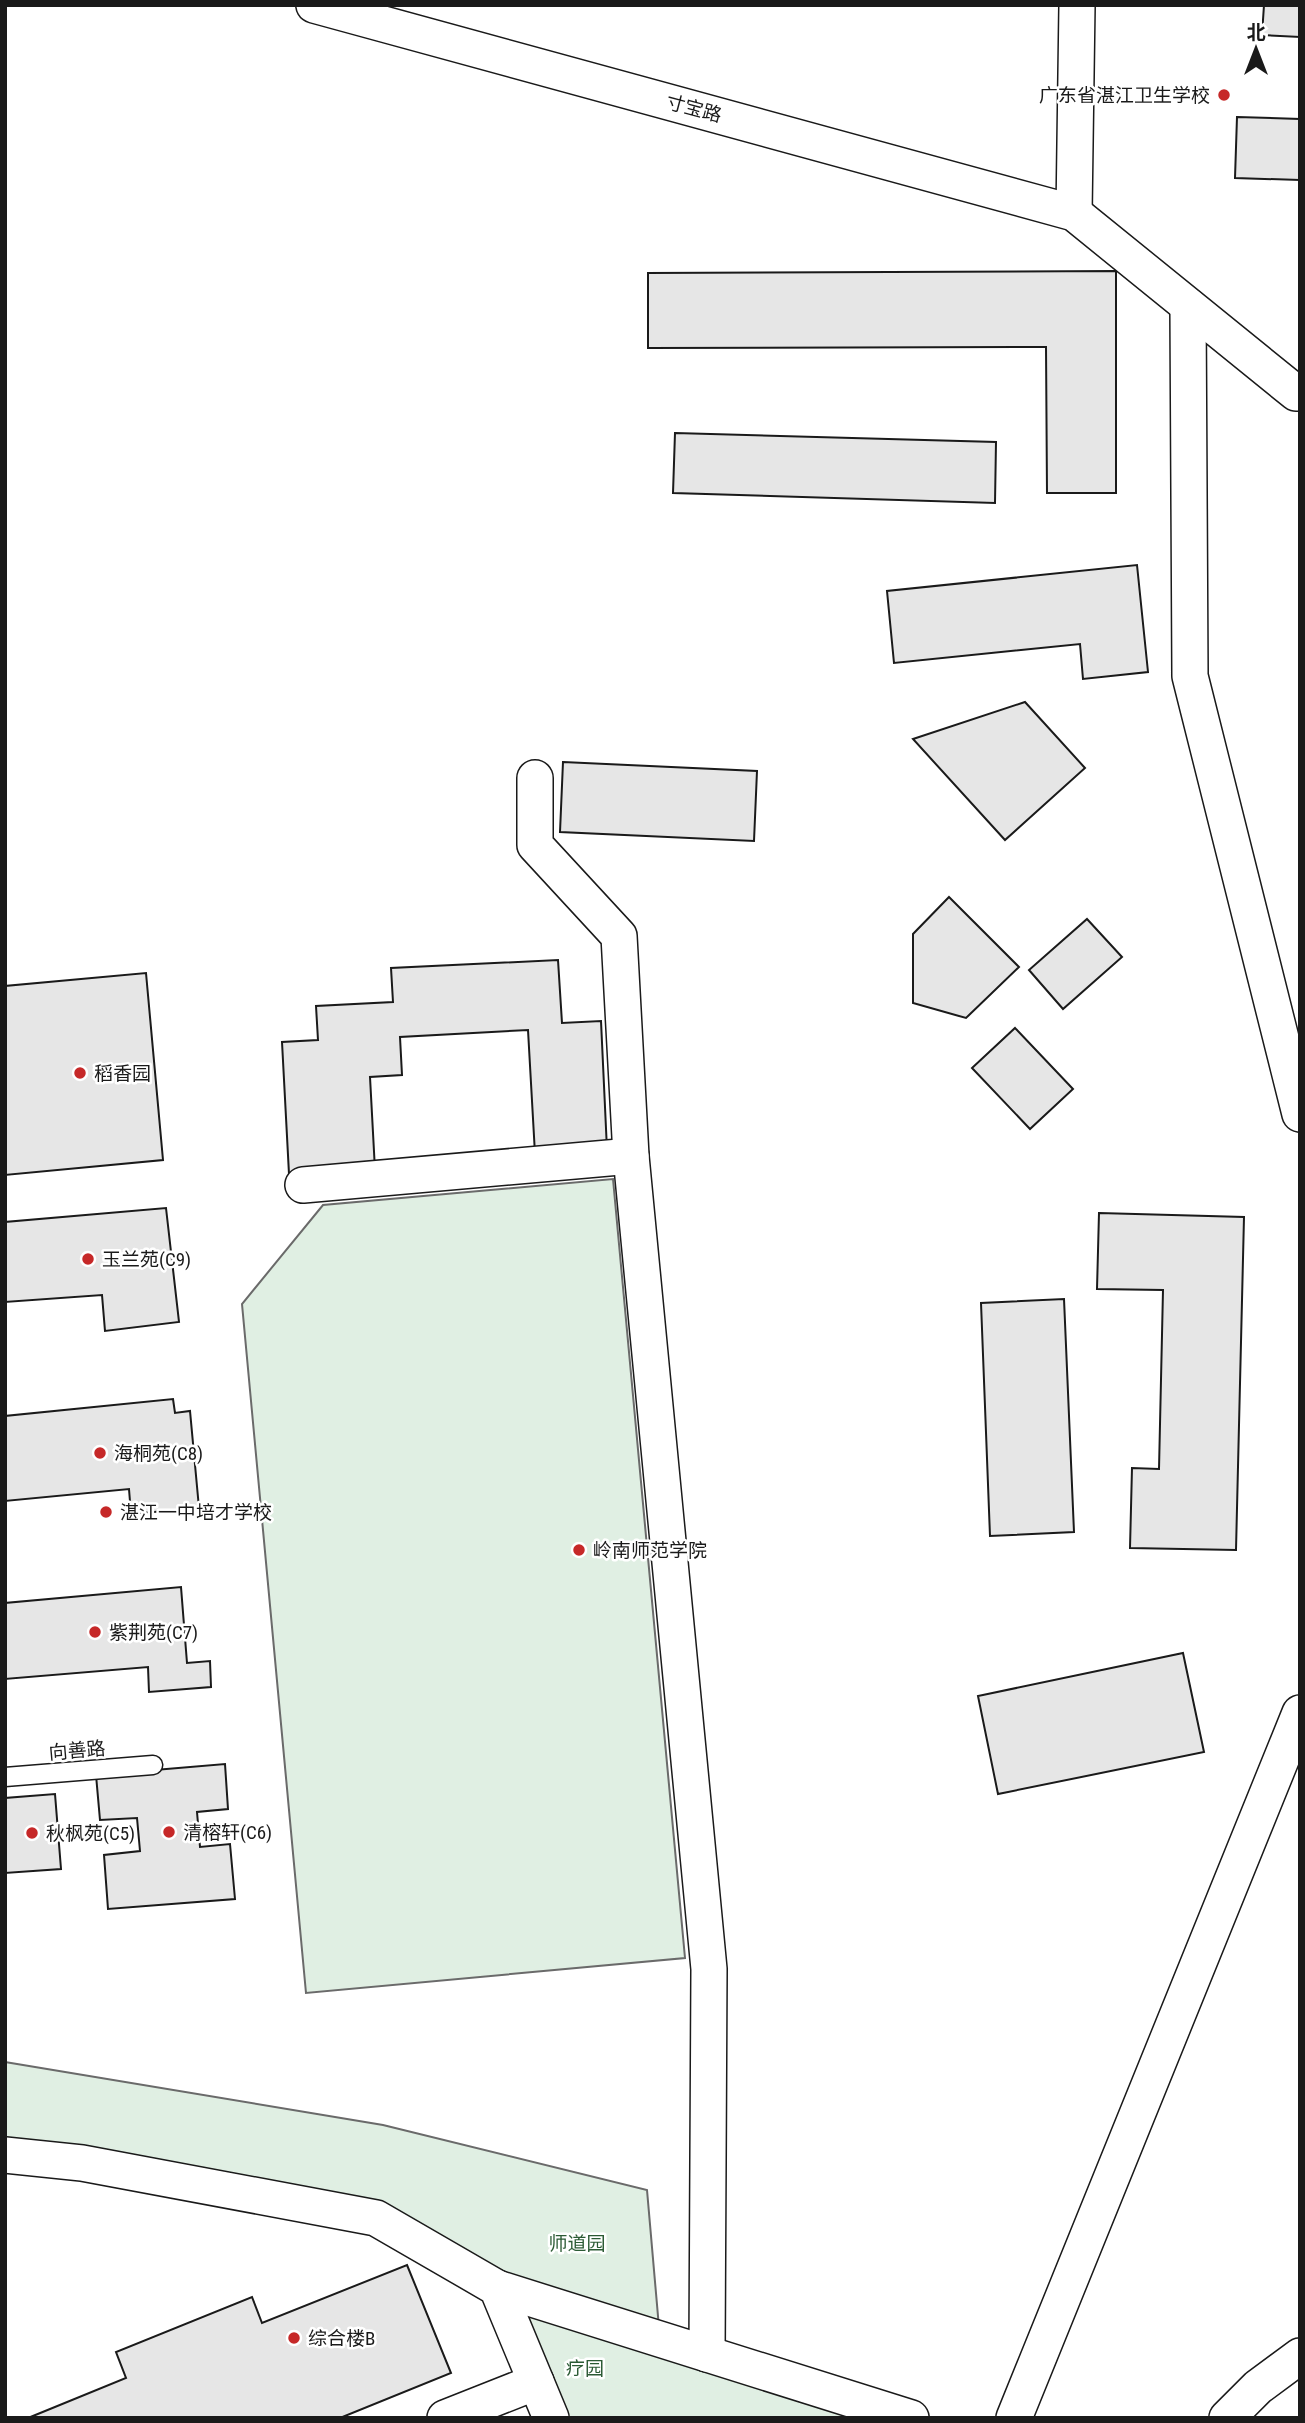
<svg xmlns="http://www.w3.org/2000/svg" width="1305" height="2423" viewBox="0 0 1305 2423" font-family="'Roboto Condensed','Noto Sans SC',sans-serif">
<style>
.green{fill:#e0efe3;stroke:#6a6a6a;stroke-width:2}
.building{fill:#e6e6e6;stroke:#1a1a1a;stroke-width:2}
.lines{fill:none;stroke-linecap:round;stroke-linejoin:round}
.lane-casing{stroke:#1a1a1a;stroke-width:21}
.street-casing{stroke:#1a1a1a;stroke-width:38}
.lane{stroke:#fff;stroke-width:18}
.street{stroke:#fff;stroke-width:35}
.poi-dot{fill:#c62828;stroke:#fff;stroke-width:2.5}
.labels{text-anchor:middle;stroke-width:5;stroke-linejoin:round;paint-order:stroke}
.poi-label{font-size:19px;fill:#1a1a1a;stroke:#fff;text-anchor:start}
.street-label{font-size:19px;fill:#1a1a1a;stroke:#fff}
.park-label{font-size:19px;fill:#2b5a34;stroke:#fff}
</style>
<rect width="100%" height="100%" fill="#fff"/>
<g class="green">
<path d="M613 1179 685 1958 306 1993 242 1304 323 1205Z"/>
<path d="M5 2062 383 2125 647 2190 660 2339 911 2418H551L497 2288 376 2218 5 2155Z"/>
</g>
<g class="building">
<path d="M1264 5H1300V37L1262 35Z"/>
<path d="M1237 117 1300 119V180L1235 178Z"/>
<path d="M1116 271V493H1047L1046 347 648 348V273Z"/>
<path d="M675 433 996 442 995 503 673 493Z"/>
<path d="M1137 565 1148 672 1083 679 1080 644 894 663 887 591Z"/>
<path d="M1025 702 1085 768 1005 840 913 739Z"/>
<path d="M563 762 757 771 754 841 560 832Z"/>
<path d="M949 897 1019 967 966 1018 913 1003V934Z"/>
<path d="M1087 919 1122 957 1063 1009 1029 970Z"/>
<path d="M558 960 562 1023 601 1021 607 1150 535 1154 528 1030 400 1037 402 1075 370 1077 375 1170 289 1174 282 1042 318 1040 316 1006 393 1002 391 968Z"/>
<path d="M146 973 163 1160 5 1175V986Z"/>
<path d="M1015 1028 1073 1089 1030 1129 972 1068Z"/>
<path d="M166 1208 179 1322 105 1331 102 1295 5 1302V1222Z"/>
<path d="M1099 1213 1244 1217 1236 1550 1130 1548 1132 1468 1159 1469 1163 1290 1097 1289Z"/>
<path d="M1064 1299 1074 1532 990 1536 981 1303Z"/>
<path d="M173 1399 175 1413 190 1411 199 1508 131 1514 129 1489 5 1501V1416Z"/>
<path d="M181 1587 187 1663 210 1661 211 1687 149 1692 148 1667 5 1679V1603Z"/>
<path d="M1183 1653 1204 1752 998 1794 978 1696Z"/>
<path d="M225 1764 228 1809 197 1812 200 1847 230 1844 235 1899 108 1909 104 1855 140 1851 137 1818 100 1820 96 1775Z"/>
<path d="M55 1794 61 1869 5 1873V1798Z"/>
<path d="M407 2265 451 2373 340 2418H28L126 2378 116 2352 252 2297 262 2323Z"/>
</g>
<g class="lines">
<g class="lane-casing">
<path id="lane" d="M5 1777 153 1765"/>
</g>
<g class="street-casing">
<g id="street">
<path d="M314 5 1074 213 1296 393"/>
<path d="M1074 213 1077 5"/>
<path d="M1188 306 1190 676 1300 1114"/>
<path d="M535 778V845L619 936 631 1156 709 1969 707 2354"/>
<path d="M303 1185 631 1156"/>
<path d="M5 2155 82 2163 376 2218 497 2288 551 2418"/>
<path d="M497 2288 911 2418"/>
<path d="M445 2418 536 2382"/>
<path d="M1014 2418 1300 1713"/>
<path d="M1227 2418 1258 2387 1300 2356"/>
</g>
</g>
<use href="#lane" class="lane"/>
<use href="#street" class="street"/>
</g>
<g class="poi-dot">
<circle cx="1224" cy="95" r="7"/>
<circle cx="80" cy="1073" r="7"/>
<circle cx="88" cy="1259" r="7"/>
<circle cx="100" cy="1453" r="7"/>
<circle cx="106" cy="1512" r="7"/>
<circle cx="579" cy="1550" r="7"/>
<circle cx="95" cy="1632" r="7"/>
<circle cx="169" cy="1832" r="7"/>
<circle cx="32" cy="1833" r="7"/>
<circle cx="294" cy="2338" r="7"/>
</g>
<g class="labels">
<g class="poi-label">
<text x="1210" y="102" text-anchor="end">广东省湛江卫生学校</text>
<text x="94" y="1080">稻香园</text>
<text x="102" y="1266">玉兰苑(C9)</text>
<text x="114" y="1460">海桐苑(C8)</text>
<text x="120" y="1519">湛江一中培才学校</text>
<text x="593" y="1557">岭南师范学院</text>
<text x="109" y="1639">紫荆苑(C7)</text>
<text x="183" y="1839">清榕轩(C6)</text>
<text x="46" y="1840">秋枫苑(C5)</text>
<text x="308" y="2345">综合楼B</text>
</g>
<g class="street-label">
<text transform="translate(694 108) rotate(15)" y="7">寸宝路</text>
<text transform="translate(77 1750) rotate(-5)" y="7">向善路</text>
</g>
<g class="park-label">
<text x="577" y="2250">师道园</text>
<text x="585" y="2375">疗园</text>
</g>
</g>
<rect width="1305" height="2423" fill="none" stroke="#1a1a1a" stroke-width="14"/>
<g transform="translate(1256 49)" stroke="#ffffff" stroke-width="5" paint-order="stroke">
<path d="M0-5L12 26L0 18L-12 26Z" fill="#1a1a1a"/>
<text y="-10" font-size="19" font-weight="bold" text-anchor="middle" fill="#1a1a1a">北</text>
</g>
</svg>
